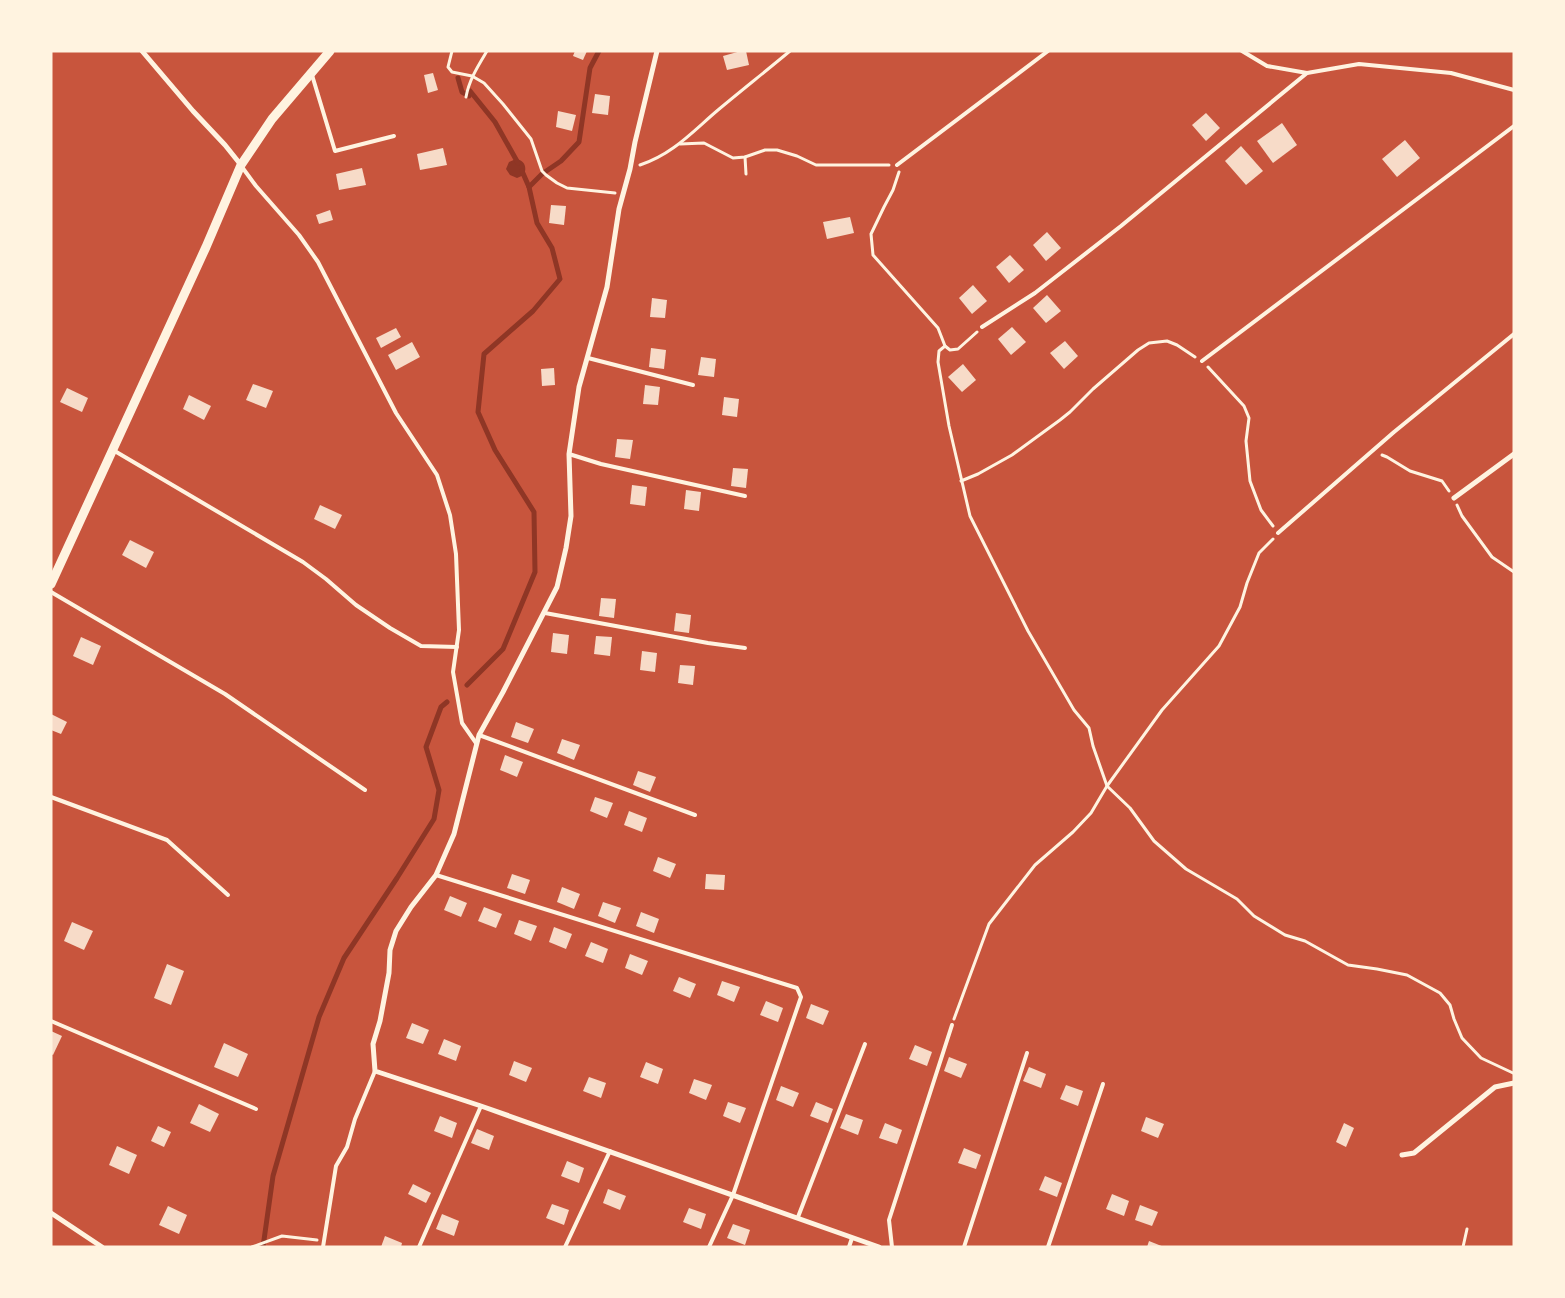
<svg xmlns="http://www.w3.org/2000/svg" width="1565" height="1298" viewBox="0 0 1565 1298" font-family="'IBM Plex Sans',sans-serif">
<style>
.water{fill:#8f3625}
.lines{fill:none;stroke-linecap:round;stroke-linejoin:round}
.stream{stroke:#8f3625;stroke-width:5}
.building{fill:#f7dbc8}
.path{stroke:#fff3e0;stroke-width:3}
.service{stroke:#fff3e0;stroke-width:4}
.minor{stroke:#fff3e0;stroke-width:5}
.tertiary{stroke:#fff3e0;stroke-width:9}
</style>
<rect width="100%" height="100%" fill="#c8553d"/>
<path class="water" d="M516 159C525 160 527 168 524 175L517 178 510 175 506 169 509 162Z"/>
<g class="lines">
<g class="stream">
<path d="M458 78 462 92 469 96"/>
<path d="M470 91 495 122 518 163"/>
<path d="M529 187 542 174 561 161 579 142 590 68 599 51"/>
<path d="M467 685 503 649 535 572 534 512 495 450 478 412 484 354 533 311 560 279 552 248 537 223 529 187 522 171"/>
<path d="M263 1247 273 1176 319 1017 344 958 397 878 434 819 439 790 426 747 441 707 447 702"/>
</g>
</g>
<g class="building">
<path d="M575 51H587L583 60 573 56Z"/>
<path d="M741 51H746L749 65 727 70 723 56Z"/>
<path d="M433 73 438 90 428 93 424 75Z"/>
<path d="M595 94 610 96 608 115 592 113Z"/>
<path d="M558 111 576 115 572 131 556 127Z"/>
<path d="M1206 113 1220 128 1206 141 1192 125Z"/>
<path d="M1282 123 1297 145 1273 163 1257 141Z"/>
<path d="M1405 140 1420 158 1397 177 1382 159Z"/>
<path d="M1241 146 1263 171 1246 185 1225 161Z"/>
<path d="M443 148 447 165 420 170 417 154Z"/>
<path d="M362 168 366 185 339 190 336 174Z"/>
<path d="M551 205 566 206 564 225 549 223Z"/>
<path d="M330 210 333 220 319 224 316 215Z"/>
<path d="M850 217 854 233 827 239 823 222Z"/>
<path d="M1047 232 1061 248 1046 261 1033 245Z"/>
<path d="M1010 255 1024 270 1009 283 996 267Z"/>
<path d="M973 285 987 301 972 314 959 298Z"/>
<path d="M1047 295 1061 311 1046 323 1033 308Z"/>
<path d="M652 298 667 300 665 318 650 317Z"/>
<path d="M1012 327 1026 342 1011 355 998 339Z"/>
<path d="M396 328 401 337 381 348 376 338Z"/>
<path d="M1065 341 1078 356 1064 369 1050 353Z"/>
<path d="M412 342 420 357 396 370 388 355Z"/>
<path d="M651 348 666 350 664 369 649 367Z"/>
<path d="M701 357 716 359 714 377 698 375Z"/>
<path d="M963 364 976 380 962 392 948 377Z"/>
<path d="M554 368 555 385 542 386 541 369Z"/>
<path d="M253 384 273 391 266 408 246 400Z"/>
<path d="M645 385 660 387 658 405 643 404Z"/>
<path d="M67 388 88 398 82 412 60 402Z"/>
<path d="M189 395 211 406 204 420 183 409Z"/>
<path d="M724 397 739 399 737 417 722 415Z"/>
<path d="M617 439 633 440 630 459 615 457Z"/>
<path d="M733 468 748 469 746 488 731 486Z"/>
<path d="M632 485 647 487 645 506 630 504Z"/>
<path d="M686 490 701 492 699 511 684 509Z"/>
<path d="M320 505 342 515 335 529 314 519Z"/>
<path d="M130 540 154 552 146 568 122 555Z"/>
<path d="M601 598 616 599 614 618 599 616Z"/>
<path d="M676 613 691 615 689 633 674 631Z"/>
<path d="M553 633 569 635 567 654 551 652Z"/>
<path d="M596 636 612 637 610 656 594 654Z"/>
<path d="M81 637 101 646 93 665 73 656Z"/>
<path d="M642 651 657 653 655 672 640 670Z"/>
<path d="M680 665 695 666 693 685 678 683Z"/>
<path d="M51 714 67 722 61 734 51 730Z"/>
<path d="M516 722 534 729 528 743 511 737Z"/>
<path d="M562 739 580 745 574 760 557 753Z"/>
<path d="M505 755 523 762 517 777 500 770Z"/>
<path d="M638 771 656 777 650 792 633 785Z"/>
<path d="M595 797 613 803 607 818 590 811Z"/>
<path d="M629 811 647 818 642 832 624 825Z"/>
<path d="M658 857 676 864 670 878 653 871Z"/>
<path d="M512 874 530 880 525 894 507 888Z"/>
<path d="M706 874 725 875 724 890 705 889Z"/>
<path d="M562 887 580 894 574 909 557 902Z"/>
<path d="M450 896 467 903 461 917 444 910Z"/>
<path d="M603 902 621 908 615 923 598 916Z"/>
<path d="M484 907 502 914 496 928 478 921Z"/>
<path d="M641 912 659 919 654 933 636 926Z"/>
<path d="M519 920 537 926 531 941 514 934Z"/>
<path d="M72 922 93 931 84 950 64 941Z"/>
<path d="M554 927 572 934 566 949 549 942Z"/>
<path d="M591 942 608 949 603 963 585 956Z"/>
<path d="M630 954 648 961 642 975 625 968Z"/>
<path d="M167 964 184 971 171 1005 154 998Z"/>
<path d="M679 977 696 984 690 998 673 991Z"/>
<path d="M722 981 740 987 734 1002 717 995Z"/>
<path d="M766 1001 783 1008 778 1022 760 1015Z"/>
<path d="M811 1004 829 1011 823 1025 806 1018Z"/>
<path d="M412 1023 429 1030 423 1044 406 1038Z"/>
<path d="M51 1031 62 1036 53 1055 51 1054Z"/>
<path d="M444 1039 461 1046 456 1061 438 1054Z"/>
<path d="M224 1043 248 1054 238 1077 214 1067Z"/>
<path d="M915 1045 932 1052 927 1066 909 1059Z"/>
<path d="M949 1057 967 1064 961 1078 944 1071Z"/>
<path d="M514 1061 532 1068 526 1082 509 1075Z"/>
<path d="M646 1062 663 1069 658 1084 640 1077Z"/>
<path d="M1029 1067 1046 1074 1041 1088 1023 1081Z"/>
<path d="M589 1077 606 1083 601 1098 583 1091Z"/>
<path d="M694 1079 712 1085 706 1100 689 1093Z"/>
<path d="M1066 1085 1083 1091 1078 1106 1060 1099Z"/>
<path d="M781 1086 799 1093 793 1107 776 1100Z"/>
<path d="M728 1102 746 1108 740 1123 723 1116Z"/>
<path d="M816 1102 833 1109 828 1123 810 1116Z"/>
<path d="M199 1104 219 1114 210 1132 190 1123Z"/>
<path d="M846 1114 863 1120 858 1135 840 1128Z"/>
<path d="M440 1116 457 1123 452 1138 434 1131Z"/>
<path d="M1146 1117 1164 1124 1158 1138 1141 1131Z"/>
<path d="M885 1123 902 1130 897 1144 879 1138Z"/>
<path d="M1344 1123 1354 1128 1346 1147 1336 1142Z"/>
<path d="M158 1126 171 1132 164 1147 151 1141Z"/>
<path d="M477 1129 494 1136 489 1150 471 1143Z"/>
<path d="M117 1146 137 1155 129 1174 109 1165Z"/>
<path d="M964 1148 981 1155 976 1169 958 1163Z"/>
<path d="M567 1161 584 1168 579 1183 561 1176Z"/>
<path d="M1045 1176 1062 1183 1057 1197 1039 1190Z"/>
<path d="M413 1184 431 1193 426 1203 408 1194Z"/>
<path d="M608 1189 626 1196 620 1210 603 1203Z"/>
<path d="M1112 1194 1129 1201 1124 1216 1106 1209Z"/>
<path d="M552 1204 569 1210 564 1225 546 1218Z"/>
<path d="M1140 1205 1158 1212 1152 1226 1135 1220Z"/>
<path d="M168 1206 187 1215 179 1234 159 1225Z"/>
<path d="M689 1208 706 1214 701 1229 683 1222Z"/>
<path d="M442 1214 459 1221 454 1236 436 1229Z"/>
<path d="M733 1224 750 1230 745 1245 727 1238Z"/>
<path d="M385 1236 402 1243 401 1247H381Z"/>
<path d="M1149 1241 1164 1247H1147Z"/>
</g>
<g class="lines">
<g class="path">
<path d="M452 51 448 67 452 72 472 76 484 83 503 104 531 139 542 171 546 175 557 183 567 188 615 193"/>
<path d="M466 97C469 80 478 66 487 51"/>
<path d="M680 144 704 143 733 158 745 157 765 150H777L797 156 816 165H889"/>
<path d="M745 157 746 174"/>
<path d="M640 165C673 154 692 132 718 110 742 90 766 71 790 51"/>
<path d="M899 172 893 190 884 207 871 234 873 255 938 328 945 346 950 350 958 349 977 332"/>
<path d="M945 346 939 351 938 362 949 426 970 516 1028 631 1074 710 1089 728 1093 746 1107 786 1130 808 1154 841 1186 869 1237 899 1254 916 1285 935 1305 941 1348 965 1377 969 1407 975 1440 993 1450 1005 1454 1019 1462 1038 1481 1058 1513 1073"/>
<path d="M1208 367 1244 406 1249 418 1246 441 1250 481 1261 510 1273 526"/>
<path d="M1382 455 1387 457 1410 471 1442 481 1449 491"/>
<path d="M961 481 978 474 1012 455 1060 420 1070 412 1093 389 1138 350 1149 343 1167 341 1177 345 1195 357"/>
<path d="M1457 505 1462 516 1492 557 1514 572"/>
<path d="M954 1019 989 924 1035 865 1073 832 1091 813 1107 786 1162 710 1219 646 1240 607 1247 583 1259 553 1273 539"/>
<path d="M252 1247 282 1236 317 1240"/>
<path d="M1463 1247 1467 1229"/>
</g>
<g class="service">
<path d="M1242 51 1267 66 1307 73 1359 64 1451 73 1514 90"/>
<path d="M312 75 335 151 394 136"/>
<path d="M897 165 1048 51"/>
<path d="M242 167 256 186 299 235 318 262 396 413 437 475 450 515 456 554 459 630 453 672 462 723 476 743"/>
<path d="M982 327 1035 293 1121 226 1307 73"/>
<path d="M588 358 693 385"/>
<path d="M1202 361 1514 126"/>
<path d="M113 450 303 562 326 579 356 605 390 628 421 646 457 647"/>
<path d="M569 454 601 464 745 496"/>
<path d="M1278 533 1394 432 1514 334"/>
<path d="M51 592 225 694 365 790"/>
<path d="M545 613 708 643 745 648"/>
<path d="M479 735 695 815"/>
<path d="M51 797 167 840 228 895"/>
<path d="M436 875 797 988 801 997 733 1195 709 1247"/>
<path d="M51 1021 256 1109"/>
<path d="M798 1217 865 1044"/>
<path d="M323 1247 336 1166 347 1147 355 1119 375 1071"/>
<path d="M419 1247 481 1106"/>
<path d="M565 1247 610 1151"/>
<path d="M849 1247 852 1238"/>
<path d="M892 1247 889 1220 952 1025"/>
<path d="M964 1247 1027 1053"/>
<path d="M1048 1247 1103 1084"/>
</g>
<g class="minor">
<path d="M142 51 193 111 225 145 241 165"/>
<path d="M657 51 635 142 630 169 619 209 607 287 579 387 569 454 571 516 566 548 557 587 503 692 479 735 454 834 436 875 411 907 396 931 390 950 389 973 380 1021 373 1044 375 1071 481 1106 879 1247"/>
<path d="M1454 498 1514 454"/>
<path d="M1402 1155 1414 1153 1495 1087 1514 1083"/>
<path d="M51 1213 102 1247"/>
</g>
<path class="tertiary" d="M51 584 206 247 241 165 272 119 330 51"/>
</g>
<rect width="1565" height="1298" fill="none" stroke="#fff3e0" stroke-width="105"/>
</svg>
